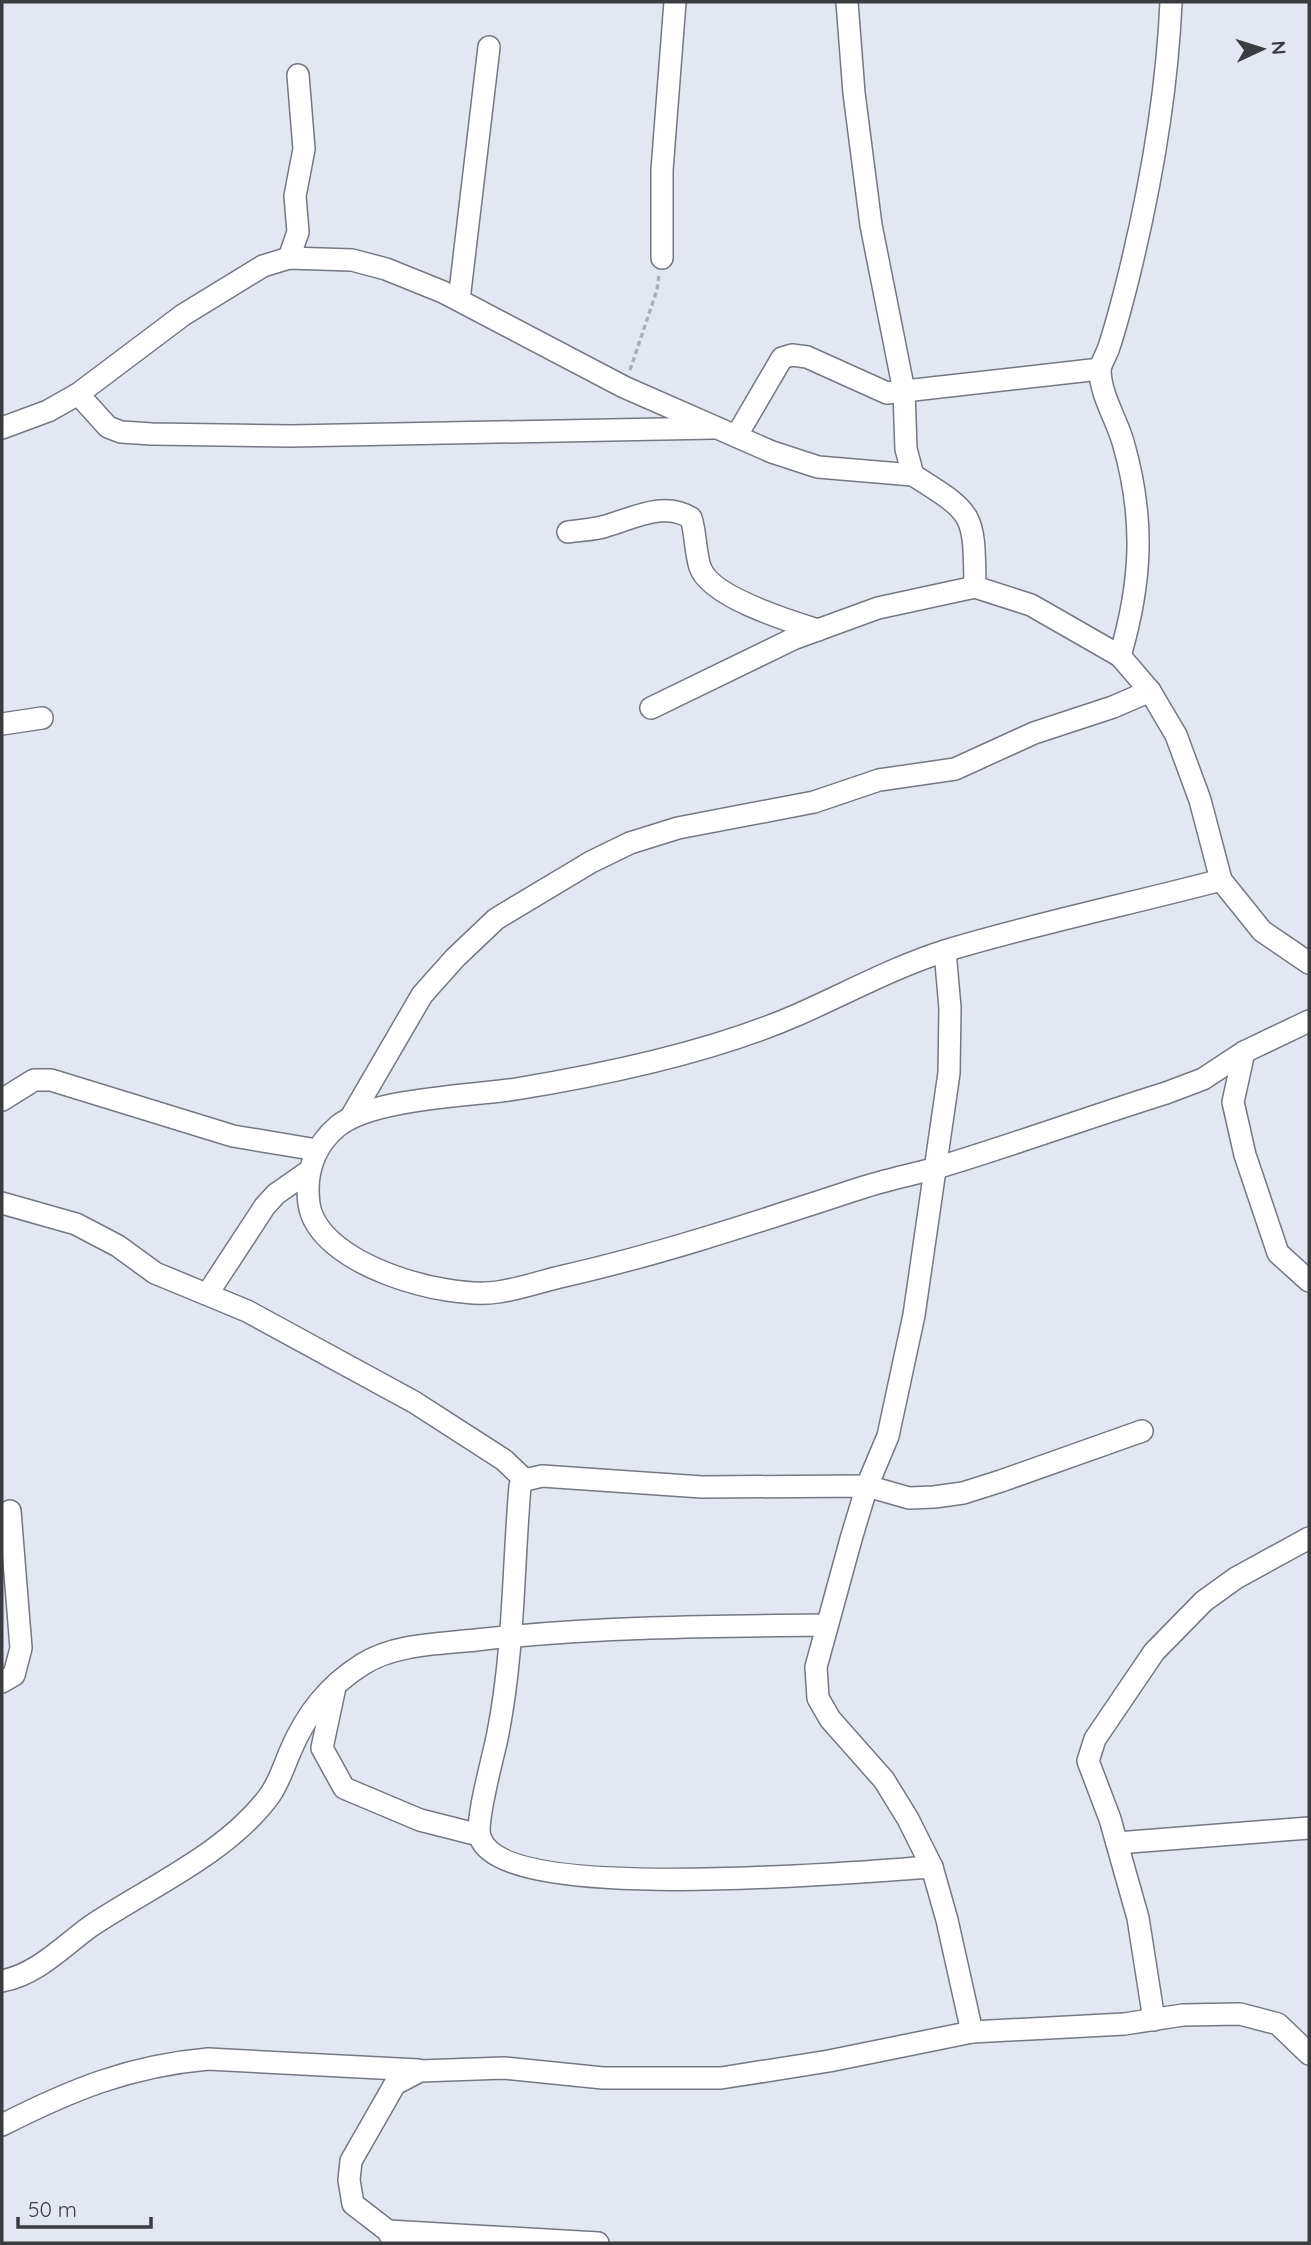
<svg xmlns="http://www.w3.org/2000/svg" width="1311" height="2245" viewBox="0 0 1311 2245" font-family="Quicksand,sans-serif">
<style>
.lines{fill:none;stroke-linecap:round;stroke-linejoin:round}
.street-casing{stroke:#747882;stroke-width:24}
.path{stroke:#abaeb7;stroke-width:3.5;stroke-dasharray:5 3.5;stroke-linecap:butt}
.street{stroke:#fff;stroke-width:21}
</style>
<rect width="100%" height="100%" fill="#e3e7f2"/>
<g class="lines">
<g class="street-casing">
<g id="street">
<path d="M847 2 854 93 871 225 904 391 906 449 913 475C975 514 974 513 975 587"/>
<path d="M289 258 298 232 295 196 304 149 298 75"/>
<path d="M662 258V170L675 2"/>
<path d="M459 300 489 47"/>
<path d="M78 394 108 427 121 432 152 434 291 436 713 428"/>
<path d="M2 428 48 411 78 394 183 315 263 266 289 258 352 260 386 269 443 292 624 387 772 452 818 467 913 475"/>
<path d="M737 435 782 358 792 355 807 357 887 393 1100 369"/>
<path d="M568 532C580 530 594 530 606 526 634 518 664 501 691 518 696 534 695 551 700 567 710 597 789 621 818 630"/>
<path d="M1120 656C1142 581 1145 518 1123 442 1116 418 1101 396 1100 371 1100 364 1107 354 1109 347 1117 323 1123 299 1129 275 1151 185 1167 94 1171 2"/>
<path d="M651 708 793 639 878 608 975 587 1031 605 1120 656 1150 691 1176 735 1200 800 1221 880 1262 931 1309 963"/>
<path d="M2 724 42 718"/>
<path d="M1221 880C1130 904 1038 923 948 950 896 966 847 993 797 1015 712 1052 608 1074 516 1089 470 1096 373 1098 338 1126 314 1146 305 1174 309 1204 318 1265 446 1300 498 1292 520 1289 542 1281 564 1276 665 1253 763 1220 861 1188 885 1180 911 1175 936 1168 1013 1145 1089 1117 1166 1093L1203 1079 1244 1052 1309 1021"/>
<path d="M945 951 950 1008 949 1073 914 1315 888 1436 867 1486 851 1539 816 1667 818 1698 830 1719 884 1780 908 1819 932 1867 947 1920 972 2032"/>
<path d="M1244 1052 1233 1102 1245 1155 1278 1253 1309 1281"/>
<path d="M2 1100 34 1080H51L233 1136 317 1150"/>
<path d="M351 1117 422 995 455 958 496 919 591 862 630 843 678 828 814 802 879 780 955 769 1034 733 1113 707 1150 691"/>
<path d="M2 1203 76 1224 118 1246 155 1273 247 1311 414 1402 504 1460 525 1480"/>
<path d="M208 1293 265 1206 276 1194 309 1171"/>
<path d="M2 1682 14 1675 21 1648 10 1511"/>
<path d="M335 1687 322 1748 344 1788 420 1820 479 1835"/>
<path d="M1117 1843 1309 1828"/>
<path d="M932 1867C865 1871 502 1906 480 1837 475 1820 494 1755 498 1733 514 1651 513 1569 520 1486L525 1480 542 1476 702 1487 867 1486 909 1498 934 1497 963 1493 1001 1481 1142 1431"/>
<path d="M2 1981C38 1974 63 1946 91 1926 149 1887 228 1853 270 1795 279 1782 284 1766 290 1752 306 1714 328 1686 363 1664 395 1644 439 1644 476 1640 592 1627 708 1626 825 1625"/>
<path d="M1154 2020 1138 1918 1110 1819 1088 1761 1095 1739 1154 1652 1204 1601 1236 1578 1309 1538"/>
<path d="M2 2125C71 2090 129 2066 208 2059L418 2070"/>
<path d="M388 2231 598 2243"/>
<path d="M394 2243 388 2231 353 2204 349 2180 351 2161 395 2084 420 2071 504 2068 603 2078H721L829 2061 972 2032 1124 2024 1183 2015 1240 2014 1278 2024 1309 2054"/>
</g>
</g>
<path class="path" d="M630 370 657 290 659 274"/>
<use href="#street" class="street"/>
</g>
<rect width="1311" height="2245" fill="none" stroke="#3a3c40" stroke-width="7"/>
<g transform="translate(1262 49) rotate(86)" stroke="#e3e7f2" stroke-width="5" paint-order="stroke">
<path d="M0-5L12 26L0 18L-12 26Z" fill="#3a3c40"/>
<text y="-10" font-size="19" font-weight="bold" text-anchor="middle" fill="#3a3c40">N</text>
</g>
<path d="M18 2217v10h133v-10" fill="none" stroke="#3a3c40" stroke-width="3.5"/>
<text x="28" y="2217" font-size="21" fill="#3a3c40" stroke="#e3e7f2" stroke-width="5" paint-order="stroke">50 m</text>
</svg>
